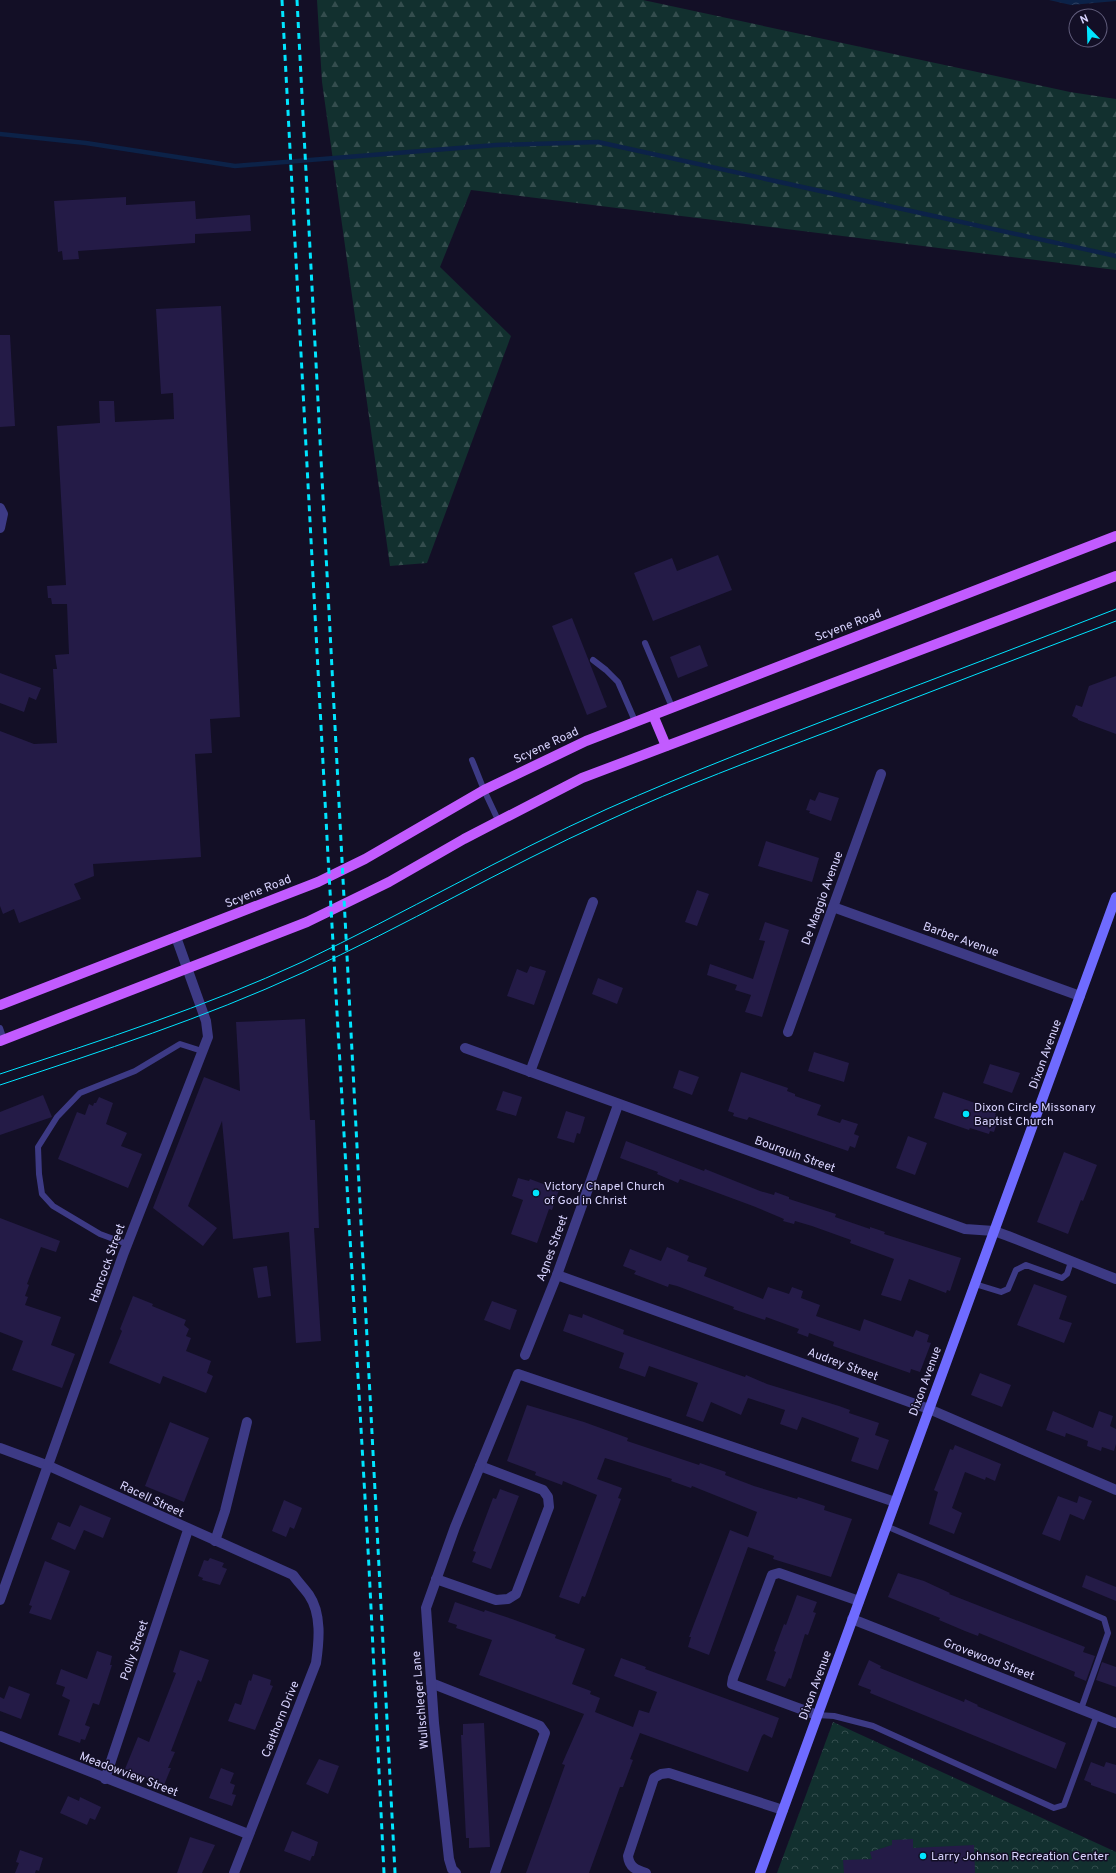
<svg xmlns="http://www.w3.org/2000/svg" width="1116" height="1873" viewBox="0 0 1116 1873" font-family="Overpass,sans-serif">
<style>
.forest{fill:url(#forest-firs)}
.park{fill:url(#park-crowns)}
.water{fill:url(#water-waves)}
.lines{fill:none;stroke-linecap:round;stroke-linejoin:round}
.stream{stroke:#0c2248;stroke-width:4.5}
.building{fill:#241b47}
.lane{stroke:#3d3a85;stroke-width:6}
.street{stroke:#3d3a85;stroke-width:10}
.secondary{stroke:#6f6bff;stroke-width:10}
.primary{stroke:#c25bff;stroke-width:10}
.tram{stroke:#00e5ff;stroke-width:1}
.rail{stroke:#00e5ff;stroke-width:3;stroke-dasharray:6 5;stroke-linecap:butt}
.poi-dot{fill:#00e5ff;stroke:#130f26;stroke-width:1.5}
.labels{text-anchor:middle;stroke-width:3;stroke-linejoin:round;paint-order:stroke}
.street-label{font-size:12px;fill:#d9d4ff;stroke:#130f26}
.poi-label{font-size:12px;fill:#d9d4ff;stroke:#130f26;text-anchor:start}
</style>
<defs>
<pattern id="forest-firs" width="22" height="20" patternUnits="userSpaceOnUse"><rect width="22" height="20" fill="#12302f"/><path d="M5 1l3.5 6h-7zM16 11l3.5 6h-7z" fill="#344d4e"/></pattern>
<pattern id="park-crowns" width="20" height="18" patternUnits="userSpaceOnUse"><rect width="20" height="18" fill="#12302f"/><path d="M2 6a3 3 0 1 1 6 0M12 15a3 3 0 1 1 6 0" fill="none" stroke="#344d4e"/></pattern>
<pattern id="water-waves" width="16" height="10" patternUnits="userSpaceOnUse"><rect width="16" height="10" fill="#0c2248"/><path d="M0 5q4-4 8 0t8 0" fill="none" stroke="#2f4163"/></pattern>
</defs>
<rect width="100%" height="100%" fill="#130f26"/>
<path class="forest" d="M317 0H643L1070 92 1116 99V270L471 190 440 267 511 336 427 563 390 566 322 82Z"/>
<path class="park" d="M833 1722 1116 1852V1873H777Z"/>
<path class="water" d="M1049 0H1116V1L1071 5Z"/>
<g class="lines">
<path class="stream" d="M0 134 86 143 235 166 496 145 598 142 1116 256"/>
</g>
<g class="building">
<path d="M126 197V205L195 201 196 219 250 215 251 231 195 234V243L78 251 79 259 63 260 62 251 58 252 54 201Z"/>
<path d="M221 306 240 717 210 719 212 753 195 754 201 857 93 864 94 876 74 884 81 899 19 923 14 909 3 914 0 906V731L34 744 57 743 53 669H57L55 655 69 654 67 604H52L51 598H48L47 586 66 585 57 426 100 423 99 401H114L115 422 174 419 173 393 161 394 156 309Z"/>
<path d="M0 335H10L15 426 0 427Z"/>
<path d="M718 555 732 590 653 621 634 573 672 558 677 571Z"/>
<path d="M572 618 607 707 587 715 552 626Z"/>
<path d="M700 645 708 666 678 678 670 657Z"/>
<path d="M0 673 41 688 36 700 29 697 24 712 0 703Z"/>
<path d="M1116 676V734L1078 720V719L1072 716 1076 705 1082 707 1089 686Z"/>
<path d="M819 792 839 798 831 821 809 813 810 811 806 810 810 799 815 801Z"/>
<path d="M766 841 819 858 812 882 758 866Z"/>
<path d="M697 890 709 894 697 926 685 922Z"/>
<path d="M765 922 789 930 762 1017 745 1012 751 995 735 990 737 985 707 975 710 964 753 979 765 941 759 940Z"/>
<path d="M530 966 546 971 534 1005 507 996 517 969 527 973Z"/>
<path d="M598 978 623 988 617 1004 592 994Z"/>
<path d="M305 1019 310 1120H315L319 1228H314L321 1341 296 1343 289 1232 233 1239 222 1121 188 1206 217 1228 203 1246 153 1208 204 1077 240 1091 236 1022Z"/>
<path d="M814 1052 849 1063 844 1082 808 1071Z"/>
<path d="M990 1064 1020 1073 1012 1093 983 1083Z"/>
<path d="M679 1070 699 1077 692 1095 673 1088Z"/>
<path d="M741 1072 788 1088 787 1091 795 1094V1096L821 1105 817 1115 840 1123 842 1119 858 1124 854 1134 859 1136 855 1148 850 1146 848 1151 749 1117 747 1120 733 1116 734 1113 728 1111Z"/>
<path d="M503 1091 522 1097 516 1116 496 1110Z"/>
<path d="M943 1092 978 1104V1106L996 1113 995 1115 999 1117 994 1132 990 1131 989 1134 970 1128 969 1130 934 1118Z"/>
<path d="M43 1095 52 1117 0 1135V1112Z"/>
<path d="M99 1097 113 1103 106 1124 127 1133 121 1146 142 1154 128 1188 58 1159 77 1112 85 1115 89 1104 93 1106 94 1103H96Z"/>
<path d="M566 1111 585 1117 580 1134 577 1133 574 1143 557 1138Z"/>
<path d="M908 1136 927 1143 915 1175 896 1168Z"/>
<path d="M626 1141 704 1171 705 1169 760 1191 774 1195 775 1192 789 1197V1199L836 1214 835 1217 870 1229V1227L885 1232 884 1234 961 1258 950 1291 947 1290 946 1293 909 1279 901 1301 881 1295 894 1259 850 1243 851 1240 812 1226 795 1221 794 1224 783 1221 784 1219 753 1206 680 1179 678 1183 657 1174 658 1172 620 1158Z"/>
<path d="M1064 1152 1097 1165 1083 1201 1081 1200 1068 1234 1037 1222Z"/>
<path d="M518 1178 529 1181 530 1179 559 1190 552 1210 549 1209 537 1243 511 1234 523 1200 512 1196Z"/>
<path d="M0 1218 60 1241 56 1252 41 1247 27 1284 29 1285 25 1296 28 1297 25 1305 61 1317 51 1345 75 1354 62 1388 12 1370 23 1341 0 1332Z"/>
<path d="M667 1247 689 1256 687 1261 707 1268 704 1276 763 1299 768 1287 789 1294 792 1287 803 1291 801 1298 820 1305 816 1316 860 1331 864 1319 913 1337 916 1330 929 1335 927 1342 931 1343 920 1372 911 1369 910 1373 833 1346 834 1342 809 1333 808 1337 797 1333 799 1329 766 1317 765 1320 733 1309 734 1307 677 1286 669 1284 668 1287 634 1274 636 1271 623 1266 630 1249 661 1261Z"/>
<path d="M267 1266 271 1296 258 1298 253 1268Z"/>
<path d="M1034 1284 1067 1296 1059 1319 1072 1323 1064 1343 1017 1325Z"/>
<path d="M133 1296 153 1304 152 1306 186 1320 184 1325 189 1329 186 1336 191 1338 186 1351 211 1361 207 1373 213 1376 206 1393 163 1376 160 1384 109 1363 122 1331 120 1329Z"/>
<path d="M492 1301 517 1310 510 1330 484 1320Z"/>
<path d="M569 1314 582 1318 583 1314 624 1330 623 1334 745 1377 746 1375 767 1384 839 1406 850 1410 849 1413 879 1423 875 1435 889 1440 878 1470 851 1461 859 1438 802 1417 797 1430 780 1424 785 1410 748 1398 741 1415 711 1402 703 1422 686 1416 698 1383 649 1366 645 1377 619 1368 624 1353 563 1331Z"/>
<path d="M980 1373 1011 1385 1002 1407 971 1395Z"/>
<path d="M527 1405 584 1422 628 1438 627 1441 699 1465 700 1463 726 1472 725 1475 754 1486 797 1499 798 1497 825 1506 824 1510 852 1519 831 1577 773 1559 774 1556 748 1547 709 1655 688 1647 691 1637H689L730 1530 748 1537 757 1512 692 1486 691 1488 671 1481 672 1479 605 1458 597 1479 622 1488 618 1498 621 1499 585 1597 582 1596 579 1604 559 1597 597 1495 563 1481 562 1485 535 1475 536 1472 507 1461Z"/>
<path d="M1053 1411 1093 1428 1099 1411 1113 1416 1110 1426 1116 1429V1444L1114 1451 1102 1447 1101 1451 1087 1446 1088 1441 1066 1433 1065 1437 1046 1430Z"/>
<path d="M170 1422 209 1438 184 1502 145 1486Z"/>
<path d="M955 1445 1001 1464 995 1481 986 1477 985 1480 965 1472 952 1508 962 1513 954 1534 929 1524 938 1492 934 1490 950 1449 953 1450Z"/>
<path d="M500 1489 519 1496 491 1569 472 1562 476 1552 473 1551 493 1498 496 1499Z"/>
<path d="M1058 1496 1077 1503 1079 1496 1092 1501 1084 1520 1070 1514 1060 1541 1042 1534Z"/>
<path d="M284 1500 302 1508 294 1529 290 1527 286 1537 272 1531Z"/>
<path d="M80 1505 111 1518 103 1538 84 1530 75 1550 51 1539 58 1522 70 1527Z"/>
<path d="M210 1558 224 1563 222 1567 227 1569 220 1585 202 1580 203 1578 198 1576 204 1560 208 1561Z"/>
<path d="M45 1561 70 1571 51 1620 29 1613 32 1606 29 1605Z"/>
<path d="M898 1573 924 1581 950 1593 949 1594 1085 1647 1083 1652 1095 1656 1086 1681 1074 1676 1075 1672 979 1633 978 1636 965 1631 939 1620 940 1618 888 1597Z"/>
<path d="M1086 1575 1116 1587V1601L1082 1587Z"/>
<path d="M797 1595 817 1602 813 1612 816 1613 808 1635 805 1634 791 1679 789 1678 785 1687 766 1680 776 1652 774 1651 784 1624 786 1625Z"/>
<path d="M455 1602 484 1612 485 1610 512 1619 556 1635 555 1638 585 1649 572 1684 591 1691 590 1694 600 1698 595 1712 605 1716 633 1727 639 1710 649 1713 657 1692 614 1676 621 1658 646 1667 645 1669 779 1718 772 1738 764 1734 762 1736 748 1772 640 1733 630 1759 633 1760 623 1787H620L589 1873H526L565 1765 562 1764 584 1714 479 1675 492 1640 456 1628 457 1625 448 1622Z"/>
<path d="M180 1650 209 1660 201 1682 198 1680 171 1751 175 1752 168 1768H171L164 1785 125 1769 138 1737 149 1742 176 1673 173 1672Z"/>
<path d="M97 1651 112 1656 110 1665H112L99 1705 93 1703 85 1725 90 1727 85 1740 81 1739 80 1743 58 1735 70 1700 62 1696 65 1687 56 1684 61 1669 87 1679Z"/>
<path d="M869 1660 881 1666 880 1668 964 1702 965 1699 978 1705 977 1706 1066 1743 1056 1769 870 1693 871 1690 858 1685Z"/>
<path d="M1102 1662 1116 1667V1687L1096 1680Z"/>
<path d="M253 1674 271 1680 270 1685 273 1686 255 1730 228 1721 235 1703 241 1705 249 1680 251 1681Z"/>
<path d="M9 1686 30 1694 21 1719 0 1711V1697L4 1699Z"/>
<path d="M484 1723 490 1847 469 1848V1838H466L461 1735H463V1724Z"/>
<path d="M319 1759 339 1766 328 1794 306 1784Z"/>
<path d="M1091 1762 1104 1767 1106 1762 1116 1765V1794L1091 1785V1783L1084 1780Z"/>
<path d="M221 1768 234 1773 230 1783 235 1785 232 1794 236 1795 232 1806 209 1798Z"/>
<path d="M68 1796 79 1801 80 1797 101 1807 95 1820 90 1818 87 1825 60 1813Z"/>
<path d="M292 1831 318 1842 314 1856H312L310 1861 284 1851Z"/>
<path d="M190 1837 215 1845 202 1873H177Z"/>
<path d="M913 1839V1848L974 1845 975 1873H844L843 1860 872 1859 870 1852 892 1845V1840Z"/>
<path d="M20 1850 43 1858 39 1871 36 1870 35 1873H15L19 1863 16 1862Z"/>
</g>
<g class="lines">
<g class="lane">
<path d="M645 643 672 707"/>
<path d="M593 660 606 670 618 682 635 721"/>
<path d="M472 760 484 790 498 820"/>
<path d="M0 1028 4 1040"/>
<path d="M127 1244 100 1234 53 1206 42 1194 39 1174 38 1147 57 1117 80 1093 135 1071 180 1044 202 1051"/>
<path d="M975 1284 1001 1292 1008 1289 1016 1270 1026 1265 1062 1278 1067 1274 1071 1262"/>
<path d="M886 1526 1104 1619 1108 1633 1081 1709"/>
<path d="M817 1715 834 1716 873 1726 1054 1808 1064 1805 1097 1715"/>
</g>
<g class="street">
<path d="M0 508 3 514 0 528"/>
<path d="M833 907 1080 996"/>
<path d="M788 1032 881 774"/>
<path d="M465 1048 965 1229 994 1231 1008 1236 1116 1279"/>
<path d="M530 1072 593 902"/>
<path d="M557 1275 929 1409 1116 1490"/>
<path d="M525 1355 557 1275 618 1105"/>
<path d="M0 1448 49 1466 293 1575C298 1582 304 1588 309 1595 322 1614 319 1642 316 1663L234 1873"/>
<path d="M215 1541 225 1511 247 1422"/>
<path d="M436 1579 496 1600 508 1599 516 1594 549 1507 548 1497 543 1490 480 1466"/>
<path d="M0 1600 123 1255 208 1037 206 1021 176 937"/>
<path d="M852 1619 1116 1723"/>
<path d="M431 1683 540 1726 545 1733 495 1873"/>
<path d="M817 1715 732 1684 733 1678 772 1575 779 1573 859 1601"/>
<path d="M0 1736 248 1834"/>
<path d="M105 1779 188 1530"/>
<path d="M456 1873 452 1869 449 1859 434 1723 426 1608 455 1527 518 1374 895 1502"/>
<path d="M646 1873C636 1870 629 1867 628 1856L654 1778 661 1774 669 1773 783 1810"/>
</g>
<path class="secondary" d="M760 1873 1116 897"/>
<g class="primary">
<path d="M653 715 666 746"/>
<path d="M0 1005 318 882 365 859 484 790 586 741 1116 536"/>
<path d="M0 1041 307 922 389 882 464 839 582 778 1116 576"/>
</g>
<g class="tram">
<path d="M0 1074C102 1040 205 1007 302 962 405 913 503 856 607 809 688 773 771 741 855 709 942 676 1029 643 1116 609"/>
<path d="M0 1085C102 1051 204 1018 302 973 405 926 503 868 607 821 680 787 756 759 832 730 927 693 1021 657 1116 621"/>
</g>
<g class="rail">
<path d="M282 0 328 856 369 1567 384 1873"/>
<path d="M297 0 395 1873"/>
</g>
</g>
<g class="poi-dot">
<circle cx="966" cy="1114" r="4"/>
<circle cx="536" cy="1193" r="4"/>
<circle cx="923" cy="1856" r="4"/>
</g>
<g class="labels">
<g class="street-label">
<text transform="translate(848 625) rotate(-21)" y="4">Scyene Road</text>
<text transform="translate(546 745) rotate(-25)" y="4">Scyene Road</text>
<text transform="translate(258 891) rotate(-22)" y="4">Scyene Road</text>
<text transform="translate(822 898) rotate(-70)" y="4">De Maggio Avenue</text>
<text transform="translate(961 939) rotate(20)" y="4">Barber Avenue</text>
<text transform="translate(1045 1054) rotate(-70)" y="4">Dixon Avenue</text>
<text transform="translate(795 1154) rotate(20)" y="4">Bourquin Street</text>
<text transform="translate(552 1248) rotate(-70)" y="4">Agnes Street</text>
<text transform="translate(107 1263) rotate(-70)" y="4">Hancock Street</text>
<text transform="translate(843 1364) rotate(20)" y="4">Audrey Street</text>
<text transform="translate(925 1381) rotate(-70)" y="4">Dixon Avenue</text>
<text transform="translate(152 1499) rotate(25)" y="4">Racell Street</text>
<text transform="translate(134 1650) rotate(-71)" y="4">Polly Street</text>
<text transform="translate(989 1659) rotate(21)" y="4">Grovewood Street</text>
<text transform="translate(815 1685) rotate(-70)" y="4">Dixon Avenue</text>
<text transform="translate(420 1700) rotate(-95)" y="4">Wullschleger Lane</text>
<text transform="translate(280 1719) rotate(-68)" y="4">Cauthorn Drive</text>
<text transform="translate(129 1774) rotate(21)" y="4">Meadowview Street</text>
</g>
<g class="poi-label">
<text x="974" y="1111">Dixon Circle Missonary<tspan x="974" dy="14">Baptist Church</tspan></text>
<text x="544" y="1190">Victory Chapel Church<tspan x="544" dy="14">of God in Christ</tspan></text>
<text x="931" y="1860">Larry Johnson Recreation Center</text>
</g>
</g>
<g transform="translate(1088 28) rotate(337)"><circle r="19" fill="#130f26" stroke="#625e7d"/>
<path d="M0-3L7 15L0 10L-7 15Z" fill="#00e5ff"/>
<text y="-6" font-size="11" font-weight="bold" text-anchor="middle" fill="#d9d4ff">N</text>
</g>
</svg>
